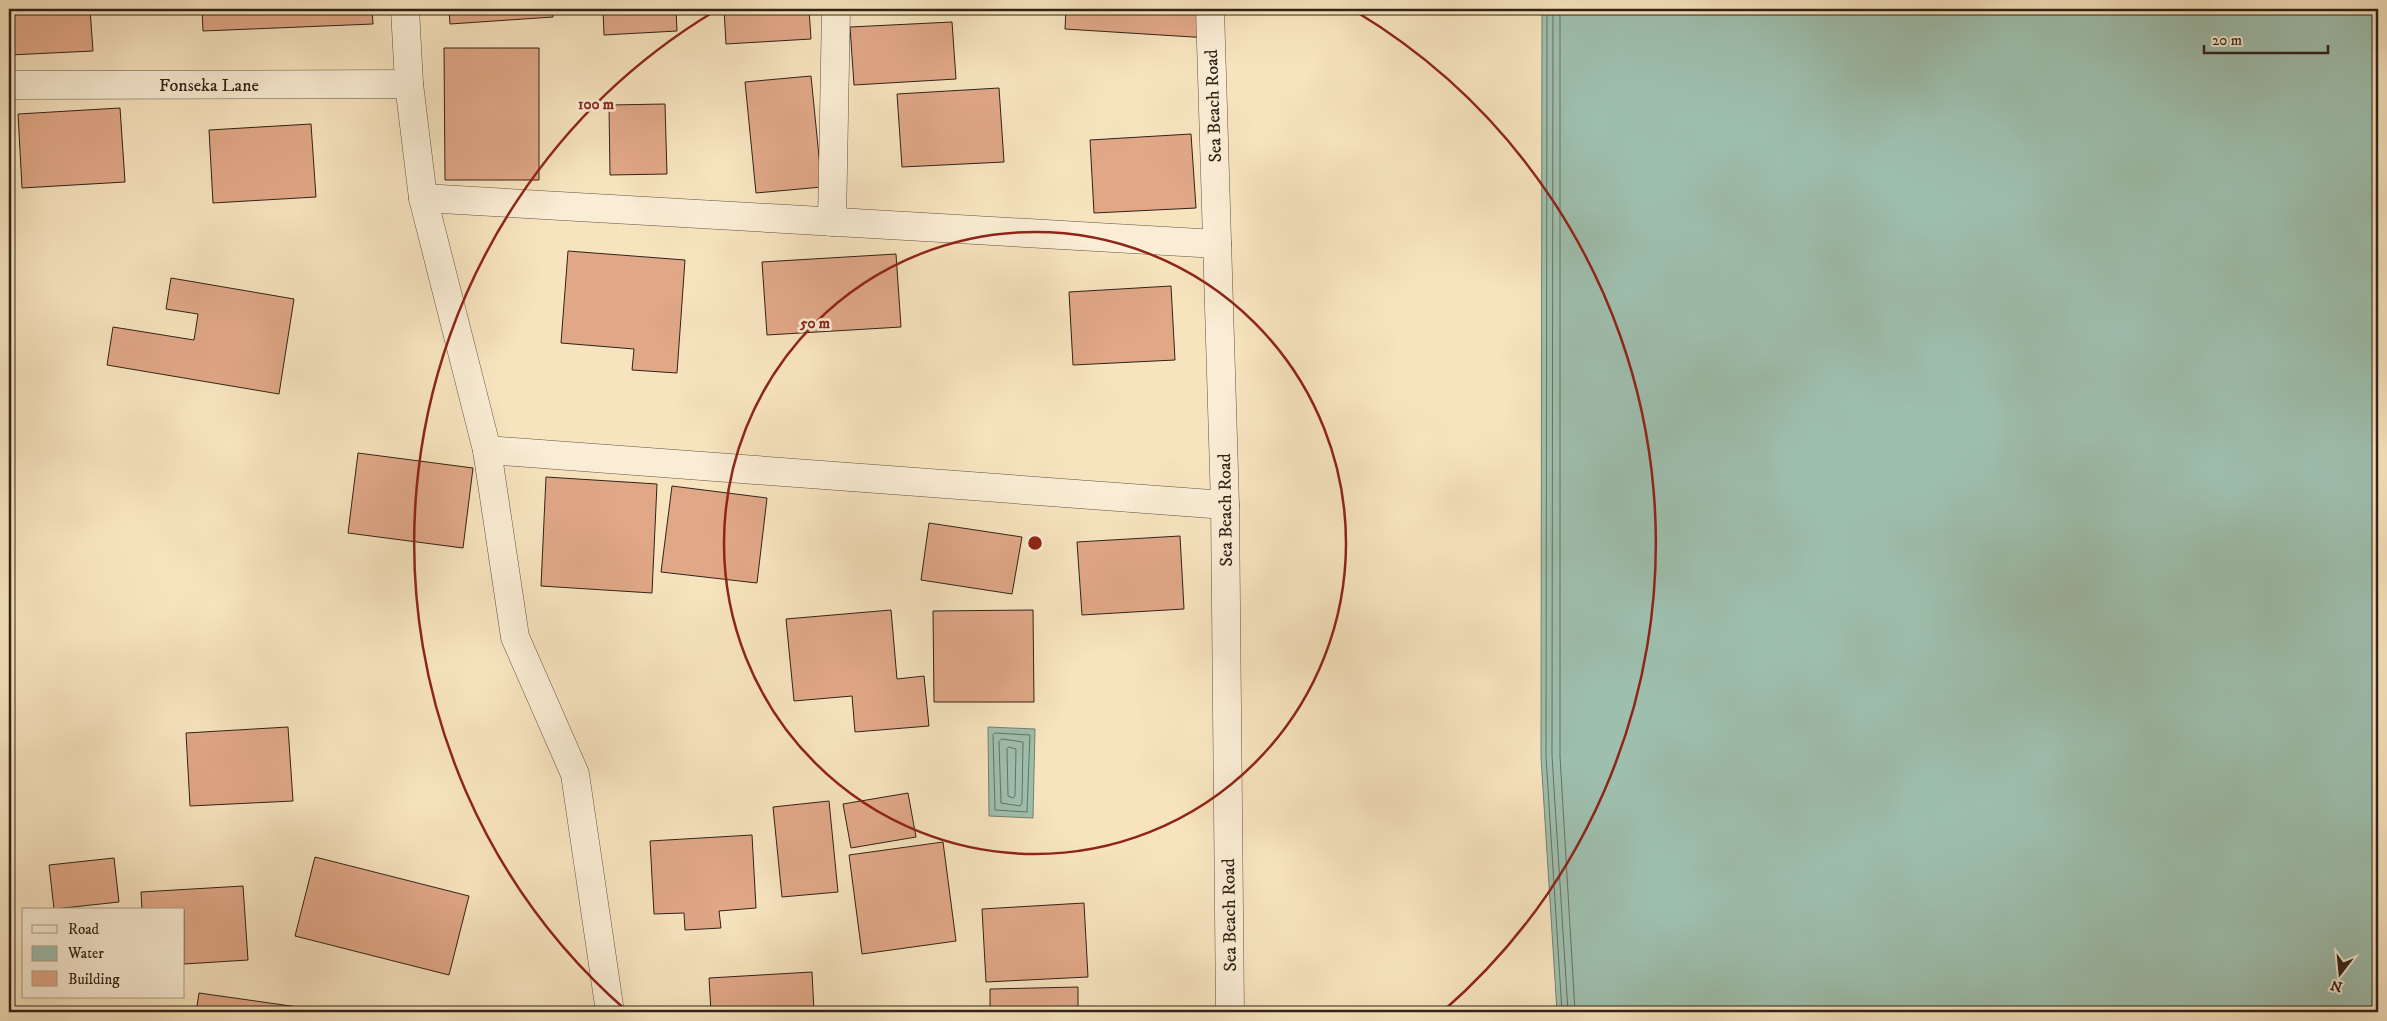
<svg xmlns="http://www.w3.org/2000/svg" width="2387" height="1021" viewBox="0 0 2387 1021" font-family="'IM FELL DW Pica',serif">
<style>
.water{fill:#9ebfae;stroke:#728072}
.lines{fill:none;stroke-linecap:round;stroke-linejoin:round}
.shore{stroke:#687062;stroke-width:1}
.building{fill:#e1a888;stroke:#312217}
.street-casing{stroke:#625241;stroke-width:29}
.street{stroke:#faedd5;stroke-width:28}
.ring{fill:none;stroke:#8f2418;stroke-width:2.5}
.labels{text-anchor:middle;stroke-width:5;stroke-linejoin:round;paint-order:stroke}
.street-label{font-size:18px;fill:#312217;stroke:#faedd5}
.centre{fill:#8f2418;stroke:#faedd5;stroke-width:2.5}
.ring-label{font-size:15px;text-anchor:middle;font-weight:bold;fill:#8f2418;stroke:#faedd5;stroke-width:5;stroke-linejoin:round;paint-order:stroke}
</style>
<rect width="100%" height="100%" fill="#f7e4bf"/>
<filter id="stains"><feTurbulence type="fractalNoise" baseFrequency=".004" numOctaves="4"/><feColorMatrix values="0 0 0 0 .2 0 0 0 0 .09 0 0 0 0 .02 0 0 0 .5 -.17"/></filter>
<radialGradient id="worn" r=".72"><stop offset=".6" stop-color="#630" stop-opacity="0"/><stop offset="1" stop-color="#630" stop-opacity=".3"/></radialGradient>
<g class="water">
<path d="M1542 9H2378V1012H1557L1541 757Z"/>
<path d="M988 727 1035 729 1033 818 989 816Z"/>
</g>
<g class="lines">
<g class="shore">
<path d="M1547 9 1546 757 1562 1012"/>
<path d="M1553 9 1552 756 1568 1012"/>
<path d="M1560 9V756L1575 1012"/>
<path d="M995 733 1030 735 1027 812 995 810 993 735Z"/>
<path d="M1002 739 1023 742 1022 803 1020 806 1001 803 999 742Z"/>
<path d="M1009 747 1016 749 1015 796 1013 798 1008 796 1007 749Z"/>
</g>
</g>
<g class="building">
<path d="M9 9H90L93 51 9 55Z"/>
<path d="M202 9H372L373 24 203 31Z"/>
<path d="M449 9H552L553 17 450 24Z"/>
<path d="M603 9H676L677 31 604 35Z"/>
<path d="M724 9H809L811 39 726 44Z"/>
<path d="M1066 9H1211L1209 38 1065 29Z"/>
<path d="M952 22 956 79 854 85 850 27Z"/>
<path d="M444 48H539V180H445Z"/>
<path d="M811 76 822 187 756 193 745 82Z"/>
<path d="M999 88 1004 162 902 167 897 94Z"/>
<path d="M665 104 667 174 610 175 609 105Z"/>
<path d="M120 108 125 182 22 188 18 114Z"/>
<path d="M311 124 316 197 213 203 209 130Z"/>
<path d="M1191 134 1196 208 1094 213 1090 140Z"/>
<path d="M568 251 685 260 677 373 632 370 634 349 561 343Z"/>
<path d="M896 254 901 327 767 335 762 262Z"/>
<path d="M171 278 294 299 279 394 107 365 113 327 194 340 198 314 166 309Z"/>
<path d="M1171 286 1175 360 1073 365 1069 292Z"/>
<path d="M358 453 473 468 463 548 348 533Z"/>
<path d="M546 477 657 484 652 593 541 586Z"/>
<path d="M672 486 767 498 757 583 661 572Z"/>
<path d="M929 523 1022 537 1012 594 921 580Z"/>
<path d="M1180 536 1184 609 1082 615 1077 542Z"/>
<path d="M891 610 897 679 924 676 929 726 855 732 852 696 794 701 786 619Z"/>
<path d="M1033 610 1034 702H934L933 611Z"/>
<path d="M288 727 293 801 190 806 186 733Z"/>
<path d="M908 793 916 837 851 848 843 804Z"/>
<path d="M829 801 838 892 782 897 773 807Z"/>
<path d="M752 835 756 908 719 911 721 928 685 930 684 913 654 914 650 841Z"/>
<path d="M943 842 956 941 862 954 849 855Z"/>
<path d="M315 857 469 896 449 975 295 936Z"/>
<path d="M114 858 119 902 54 909 49 865Z"/>
<path d="M243 886 248 960 184 964V910H142L141 892Z"/>
<path d="M1084 903 1088 977 986 982 982 909Z"/>
<path d="M812 972 814 1012H711L709 978Z"/>
<path d="M1078 987V1012H990V989Z"/>
<path d="M199 993 312 1009 311 1012H196Z"/>
</g>
<g class="lines">
<g class="street-casing">
<g id="street">
<path d="M405 9 409 84 423 198 487 450 515 637 575 774 610 1012"/>
<path d="M1210 9 1225 505 1230 1012"/>
<path d="M9 85 409 84"/>
<path d="M423 198 1217 244"/>
<path d="M832 222 836 9"/>
<path d="M487 450 1225 505"/>
</g>
</g>
<use href="#street" class="street"/>
</g>
<g class="ring">
<circle cx="1035" cy="543" r="311"/>
<path d="M628 1012A621 621 0 0 1 715 11M1355 11A621 621 0 0 1 1442 1012"/>
</g>
<g class="labels">
<g class="street-label">
<text x="209" y="91">Fonseka Lane</text>
<text transform="translate(1213 106) rotate(-92)" y="6">Sea Beach Road</text>
<text transform="translate(1225 510) rotate(-91)" y="6">Sea Beach Road</text>
<text transform="translate(1229 915) rotate(-91)" y="6">Sea Beach Road</text>
</g>
</g>
<circle cx="1035" cy="543" r="8" class="centre"/>
<g class="ring-label">
<text x="596" y="109">100 m</text>
<text x="815" y="328">50 m</text>
</g>
<rect width="2387" height="1021" fill="none" stroke="#f7e4bf" stroke-width="30"/>
<rect x="10" y="10" width="2367" height="1001" fill="none" stroke="#312217" stroke-width="2.5"/>
<rect x="15" y="15" width="2357" height="991" fill="none" stroke="#312217"/>
<rect x="22" y="908" width="162" height="90" fill="#faedd5" stroke="#aa9c89"/>
<rect x="32" y="925" width="25" height="8" fill="#faedd5" stroke="#aa9c89"/>
<text x="68" y="934" font-size="15" fill="#312217">Road</text>
<rect x="32" y="946" width="25" height="15" fill="#9ebfae" stroke="#aa9c89"/>
<text x="68" y="958" font-size="15" fill="#312217">Water</text>
<rect x="32" y="971" width="25" height="15" fill="#e1a888" stroke="#aa9c89"/>
<text x="68" y="984" font-size="15" fill="#312217">Building</text>
<g transform="translate(2340 974) rotate(196)" stroke="#faedd5" stroke-width="4" paint-order="stroke">
<path d="M0-4L9 19L0 12L-9 19Z" fill="#312217"/>
<text y="-8" font-size="14" font-weight="bold" text-anchor="middle" fill="#312217">N</text>
</g>
<path d="M2204 45v8h124v-8" fill="none" stroke="#312217" stroke-width="2.5"/>
<text x="2212" y="45" font-size="15" fill="#312217" stroke="#faedd5" stroke-width="4" paint-order="stroke">20 m</text>
<rect width="100%" height="100%" filter="url(#stains)"/>
<rect width="100%" height="100%" fill="url(#worn)"/>
</svg>
